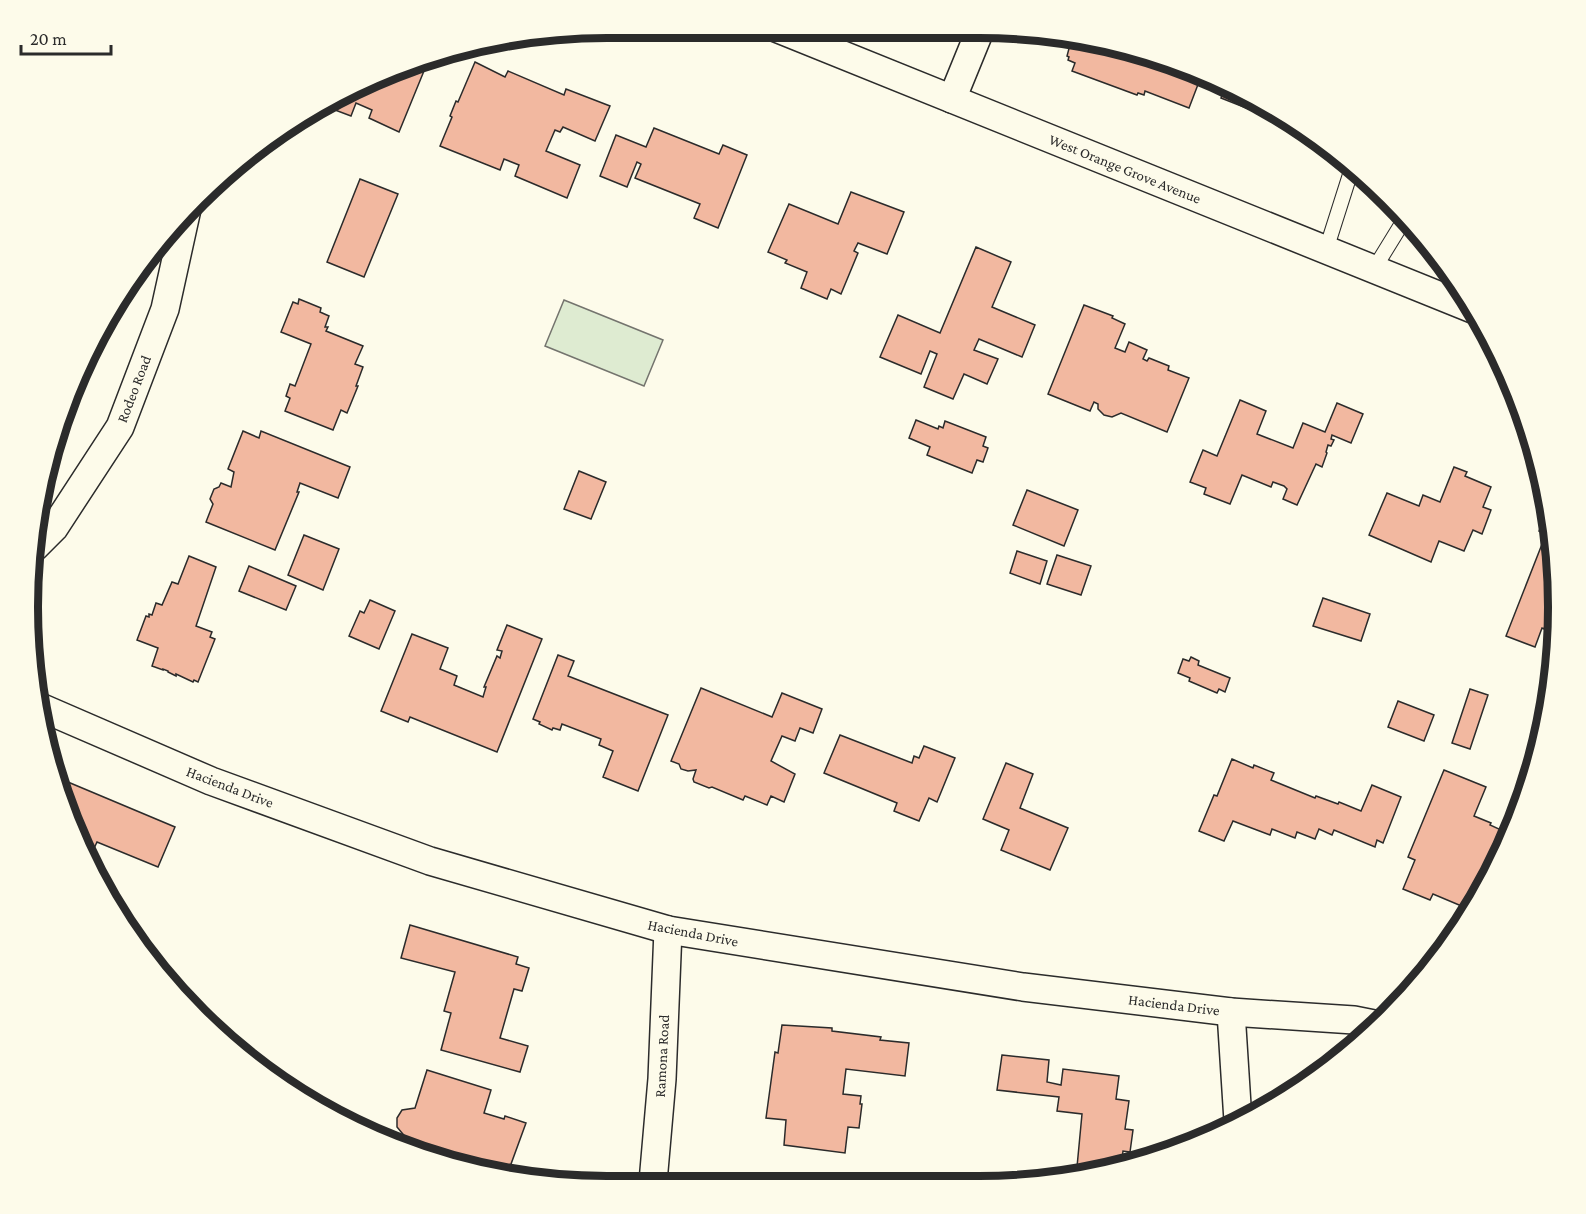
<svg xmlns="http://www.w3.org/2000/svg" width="1586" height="1214" viewBox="0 0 1586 1214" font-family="'Crimson Pro',serif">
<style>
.green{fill:#deebd1;stroke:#74746e;stroke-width:1.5}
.building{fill:#f2b8a0;stroke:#2b2b2b;stroke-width:1.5}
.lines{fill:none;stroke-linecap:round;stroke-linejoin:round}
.lane-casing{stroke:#2b2b2b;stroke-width:16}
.street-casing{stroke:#2b2b2b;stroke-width:30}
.lane{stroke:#fdfbea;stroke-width:14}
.street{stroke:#fdfbea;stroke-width:27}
.labels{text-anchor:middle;stroke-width:4.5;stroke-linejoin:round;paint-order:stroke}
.street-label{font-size:15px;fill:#2b2b2b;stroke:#fdfbea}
.rim{fill:none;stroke:#2b2b2b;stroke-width:8}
</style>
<rect width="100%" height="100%" fill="#fdfbea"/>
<path class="green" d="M564 300 663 340 644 386 545 346Z"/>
<g class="building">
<path d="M1072 37 1126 46 1125 49 1120 52 1157 66 1160 58 1202 74 1189 108 1145 91 1144 95 1138 93 1137 95 1072 71 1075 63 1068 60 1069 57 1067 56Z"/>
<path d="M437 55 439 61 426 66 399 132 369 118 372 110 356 103 351 116 319 104Z"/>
<path d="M475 62 505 77 508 71 564 95 566 89 610 106 595 141 563 127 560 132 555 130 546 151 580 165 567 198 515 176 519 165 504 159 500 170 440 146 452 117 450 116 456 101 458 102Z"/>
<path d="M1226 83 1236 87 1312 134 1221 98Z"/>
<path d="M654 128 719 154 723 145 747 155 718 228 694 218 700 204 635 178 641 164 637 162 627 187 600 176 616 135 646 147Z"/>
<path d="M360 179 398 194 364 277 327 262Z"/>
<path d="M851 192 904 212 887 254 858 243 854 251 858 253 841 294 831 289 827 299 801 288 807 272 785 263 787 260 768 252 789 204 838 224Z"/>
<path d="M976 247 1011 262 992 307 1035 325 1022 357 979 339 974 350 998 359 987 384 964 374 953 399 924 387 937 354 930 351 921 374 880 357 898 315 940 333Z"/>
<path d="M299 299 321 308 320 312 329 316 325 327H328L326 331 363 346 355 364 363 367 356 386H358L347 413 341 410 333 430 285 411 290 398 286 396 290 384 295 386 311 344 281 332 293 302 298 304Z"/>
<path d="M1084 305 1113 316 1112 318 1125 324 1115 348 1125 352 1129 342 1147 350 1143 359 1147 361 1149 358 1169 366 1168 370 1189 378 1167 432 1121 413 1112 417 1104 415 1098 409V404L1094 402 1090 411 1048 394Z"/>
<path d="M1240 400 1266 411 1257 434 1293 448 1303 423 1325 432 1337 403 1363 414 1351 443 1332 435 1331 439 1334 440 1331 446 1328 445 1326 452 1327 453 1322 467 1316 464 1297 505 1283 499 1287 489 1284 486 1273 482 1271 487 1242 475 1230 504 1204 494 1206 488 1190 482 1203 450 1217 456Z"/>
<path d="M916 420 938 429 939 426 943 428 945 421 986 437 983 446 988 448 983 462 977 460 972 473 927 455 930 447 909 438Z"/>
<path d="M243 431 259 438 261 431 350 467 338 498 300 483 297 492H299L275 550 206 522 213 504 210 499 214 489 219 487 221 483 231 487 234 472 228 469Z"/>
<path d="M1454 467 1467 472 1465 476 1491 487 1483 507 1491 510 1482 534 1473 530 1464 551 1439 541 1431 562 1369 535 1387 493 1419 506 1423 495 1440 502Z"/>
<path d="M579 471 606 482 591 519 564 509Z"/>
<path d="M1027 490 1078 510 1064 546 1013 525Z"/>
<path d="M1548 508 1559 607 1557 624 1547 620 1544 629 1542 628 1535 647 1506 636 1546 534 1539 531Z"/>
<path d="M304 535 339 549 323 590 288 575Z"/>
<path d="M1017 551 1047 561 1040 584 1010 573Z"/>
<path d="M1057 555 1091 566 1081 595 1047 584Z"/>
<path d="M189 556 216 567 196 626 212 632 210 637 215 639 198 682 194 680 193 682 176 674V676L168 672V671L163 669V670L152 666 158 648 137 640 146 616 149 617V614L152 615 156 603 162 605 172 582 178 584Z"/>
<path d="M249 566 296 586 286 610 239 591Z"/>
<path d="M1323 598 1370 614 1361 641 1313 626Z"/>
<path d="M370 600 395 611 379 649 349 636 360 611 364 613Z"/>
<path d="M507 625 542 639 497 752 410 717 408 722 381 711 412 634 448 648 440 669 457 676 454 685 483 697 486 687H484L497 656 500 658 502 651 497 650Z"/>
<path d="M558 655 574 661 568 676 668 715 638 791 603 777 613 751 599 745 601 739 562 724 560 730 553 728 552 730 539 724 540 722 533 719Z"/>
<path d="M1191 657 1199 661 1198 665 1230 678 1225 692 1219 689 1217 693 1189 681 1190 678 1178 673 1183 659 1189 661Z"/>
<path d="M701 688 772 717 782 693 822 709 813 733 800 728 795 741 782 736 771 761 795 774 784 802 771 796 767 805 745 796 743 800 712 787 709 788 694 782 693 779 696 770 688 771 681 769 679 764 671 761Z"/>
<path d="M1470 689 1488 695 1470 749 1452 743Z"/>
<path d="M1398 701 1434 715 1424 741 1388 727Z"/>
<path d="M840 735 912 763 914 756 919 758 924 746 955 758 937 802 929 798 919 821 894 811 897 803 824 773Z"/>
<path d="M1232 759 1253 768 1254 765 1274 773 1271 780 1315 798 1316 796 1338 804 1339 802 1361 811 1372 785 1401 797 1383 843 1377 840 1375 847 1334 830 1332 835 1319 829 1315 839 1297 832 1295 838 1272 829 1270 835 1233 821 1224 841 1199 831 1214 795 1217 796Z"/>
<path d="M1006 763 1033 774 1020 808 1068 828 1050 870 1001 850 1009 830 983 819Z"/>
<path d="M1444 770 1486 787 1474 816 1491 823 1490 825 1512 835 1471 910 1433 894 1430 900 1403 889 1415 860 1408 857Z"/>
<path d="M56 777 175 827 158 867 97 842 91 855Z"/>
<path d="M410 925 518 957 516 964 529 968 522 991 514 989 500 1038 528 1046 520 1072 441 1050 451 1013 444 1011 455 972 401 958Z"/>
<path d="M782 1025 832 1028V1031L881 1037 880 1040 909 1043 905 1076 846 1069 843 1094 861 1096 860 1104H862L859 1128 848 1127 845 1153 784 1145 786 1120 766 1118 775 1052 778 1053Z"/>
<path d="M1002 1055 1049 1060 1047 1082 1061 1085 1063 1069 1119 1076 1116 1099 1129 1101 1125 1129 1133 1130 1130 1152 1123 1151 1121 1167 1105 1170 1077 1167 1082 1114 1057 1111 1059 1097 997 1090Z"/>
<path d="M427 1070 491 1090 484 1113 504 1119 505 1116 526 1123 507 1175 405 1148 407 1139 397 1127V1118L402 1110 415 1108Z"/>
<path d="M767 1173 791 1178 790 1182H765Z"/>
</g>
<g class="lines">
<g class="lane-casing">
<g id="lane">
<path d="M1326 250 1353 165"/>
<path d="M1374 269 1406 217"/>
</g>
</g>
<g class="street-casing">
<g id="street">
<path d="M776 28 1475 310"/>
<path d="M952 99 981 28"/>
<path d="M35 547 54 528 120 427 165 309 187 209"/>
<path d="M40 707 211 781 430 861 668 930 1023 987 1231 1012 1354 1020 1379 1025"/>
<path d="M1231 1012 1238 1121"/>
<path d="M653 1182 662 1079 668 930"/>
</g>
</g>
<use href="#lane" class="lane"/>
<use href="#street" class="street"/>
</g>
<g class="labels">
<g class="street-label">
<text transform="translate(1125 169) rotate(22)" y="5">West Orange Grove Avenue</text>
<text transform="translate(134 389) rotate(-69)" y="5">Rodeo Road</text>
<text transform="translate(230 787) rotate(21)" y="5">Hacienda Drive</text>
<text transform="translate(693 933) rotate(11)" y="5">Hacienda Drive</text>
<text transform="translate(1174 1005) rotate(7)" y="5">Hacienda Drive</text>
<text transform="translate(662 1056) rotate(-87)" y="5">Ramona Road</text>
</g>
</g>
<path d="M0 0H1586V1214H0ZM607 38H979A569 569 0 0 1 1548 607V607A569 569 0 0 1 979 1176H607A569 569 0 0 1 38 607V607A569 569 0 0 1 607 38Z" fill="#fdfbea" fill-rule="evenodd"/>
<path class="rim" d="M607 38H979A569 569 0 0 1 1548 607V607A569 569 0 0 1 979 1176H607A569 569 0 0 1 38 607V607A569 569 0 0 1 607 38Z"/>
<path d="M21 45v9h90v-9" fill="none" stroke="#2b2b2b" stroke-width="3"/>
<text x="30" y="45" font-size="18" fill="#2b2b2b" stroke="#fdfbea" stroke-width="4.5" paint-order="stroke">20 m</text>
</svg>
